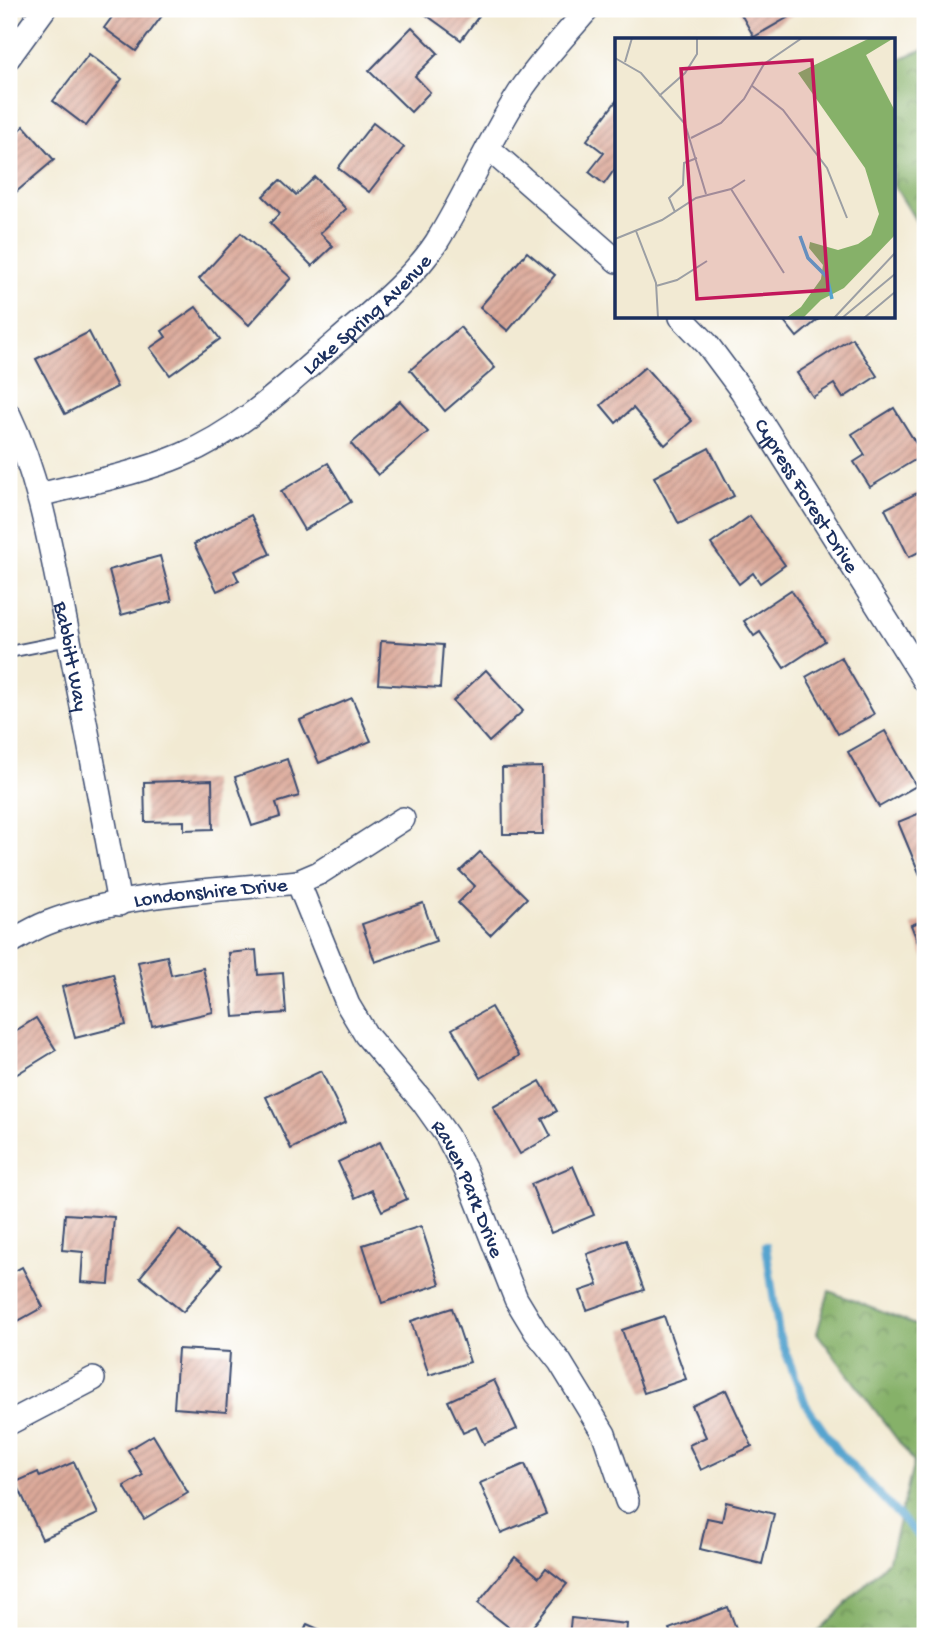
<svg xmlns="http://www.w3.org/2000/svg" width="934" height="1645" viewBox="0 0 934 1645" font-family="'Gochi Hand',sans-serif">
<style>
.forest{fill:url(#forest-crowns);stroke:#507064;stroke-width:2}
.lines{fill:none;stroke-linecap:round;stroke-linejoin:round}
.stream{stroke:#56a4cf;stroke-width:8}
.building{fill:url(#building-hatch)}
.service-casing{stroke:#3b4b70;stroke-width:14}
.minor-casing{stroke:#3b4b70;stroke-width:26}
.service{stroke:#fff;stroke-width:10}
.minor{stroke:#fff;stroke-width:23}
.labels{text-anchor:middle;stroke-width:6;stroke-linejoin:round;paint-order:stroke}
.street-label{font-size:21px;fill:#1b2f5e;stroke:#fff}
.inset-river{fill:none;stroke:#56a4cf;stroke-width:3.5}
.inset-road{fill:none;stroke:#9c9fa4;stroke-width:2}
.view{fill:#c2185b;fill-opacity:0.15;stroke:#c2185b;stroke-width:3.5}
.inset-edge{fill:none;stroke:#1b2f5e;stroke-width:3.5}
</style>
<defs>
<pattern id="forest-crowns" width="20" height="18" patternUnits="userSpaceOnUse" patternTransform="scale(1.75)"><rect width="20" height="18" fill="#86b169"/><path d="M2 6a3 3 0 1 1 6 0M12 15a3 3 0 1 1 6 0" fill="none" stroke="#6d905a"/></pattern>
<pattern id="building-hatch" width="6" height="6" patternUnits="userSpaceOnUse" patternTransform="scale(1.75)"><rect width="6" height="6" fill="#dca999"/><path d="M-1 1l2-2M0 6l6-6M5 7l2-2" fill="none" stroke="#b28a80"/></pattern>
</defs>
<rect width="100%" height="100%" fill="#fff"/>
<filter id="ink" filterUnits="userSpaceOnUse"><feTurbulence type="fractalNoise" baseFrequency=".0143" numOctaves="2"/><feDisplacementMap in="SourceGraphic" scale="14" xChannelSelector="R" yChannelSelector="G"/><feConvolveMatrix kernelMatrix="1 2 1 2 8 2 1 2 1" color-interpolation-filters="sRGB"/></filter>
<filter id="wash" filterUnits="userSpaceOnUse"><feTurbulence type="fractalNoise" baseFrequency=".00686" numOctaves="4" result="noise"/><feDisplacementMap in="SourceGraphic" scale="28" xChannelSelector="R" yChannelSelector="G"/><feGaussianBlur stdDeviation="1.57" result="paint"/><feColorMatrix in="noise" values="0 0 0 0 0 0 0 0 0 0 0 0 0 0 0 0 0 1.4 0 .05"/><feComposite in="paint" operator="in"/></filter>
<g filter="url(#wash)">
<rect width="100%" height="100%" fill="#f2ead3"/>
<g class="forest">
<path d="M925 49V236L894 185V61Z"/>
<path d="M829 1291 925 1329V1636H814L889 1560 914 1462 817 1333Z"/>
</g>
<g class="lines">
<path class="stream" d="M766 1246 779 1335 806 1405 837 1450 925 1543"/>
</g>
<g id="blocks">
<g class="building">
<path d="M118 9H167L136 51 104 28Z"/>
<path d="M418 9H484L461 40Z"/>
<path d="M738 9H797L799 11 754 37Z"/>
<path d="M412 27 438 53 415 76 430 92 411 112 369 71Z"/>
<path d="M89 54 122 79 86 126 53 101Z"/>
<path d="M617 100V166L604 184 589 172 604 153 587 140Z"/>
<path d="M373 123 404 147 369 192 338 168Z"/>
<path d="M24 126 54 160 9 198V140Z"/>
<path d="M315 177 346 209 320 233 333 246 312 266 270 223 280 213 263 196 280 180 296 195Z"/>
<path d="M241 233 291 278 249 325 199 279Z"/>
<path d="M527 252 555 275 508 331 480 307Z"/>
<path d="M196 307 220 339 170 375 150 348 166 337 162 331Z"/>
<path d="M781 317H821L797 337Z"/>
<path d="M460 327 495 368 445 411 410 370Z"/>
<path d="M89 332 117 387 65 414 36 359Z"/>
<path d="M852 338 877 376 843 398 834 384 813 397 797 373Z"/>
<path d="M645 367 692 421 665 445 633 408 616 423 601 405Z"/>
<path d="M400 401 428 432 378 475 351 444Z"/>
<path d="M894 408 923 455 870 487 854 462 865 455 852 434Z"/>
<path d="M709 448 734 496 679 524 654 477Z"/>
<path d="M328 463 351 502 304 530 281 491Z"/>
<path d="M925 489V549L909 557 885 509Z"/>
<path d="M251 515 270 554 234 571 239 581 217 591 194 544Z"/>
<path d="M750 516 785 565 760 583 753 573 739 584 711 544Z"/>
<path d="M160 556 172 601 121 615 109 570Z"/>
<path d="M791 590 825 641 784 668 760 632 754 636 744 621Z"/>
<path d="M381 641 443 645 440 688 378 684Z"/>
<path d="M841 657 874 714 838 734 806 677Z"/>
<path d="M486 670 523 711 489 742 453 701Z"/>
<path d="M352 698 371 741 319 763 300 720Z"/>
<path d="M885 731 916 786 879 807 848 752Z"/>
<path d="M287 759 299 796 276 803 280 817 252 826 235 777Z"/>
<path d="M542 767 543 834H503L502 768Z"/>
<path d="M212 780 213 829 184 830V821L145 822 144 782Z"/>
<path d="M925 811V887L898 822Z"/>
<path d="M480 852 527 898 490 935 458 903 475 886 460 871Z"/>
<path d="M423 903 436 941 375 962 362 924Z"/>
<path d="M925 920V960L911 925Z"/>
<path d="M256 950 258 975 283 973 286 1013 234 1017 229 953Z"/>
<path d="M167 956 171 975 203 968 213 1012 152 1026 138 962Z"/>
<path d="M113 974 126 1025 75 1038 62 987Z"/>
<path d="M491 1007 519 1056 481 1078 452 1029Z"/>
<path d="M36 1018 56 1050 9 1079V1035Z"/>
<path d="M321 1071 346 1122 291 1149 266 1097Z"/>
<path d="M540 1081 557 1111 542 1119 551 1136 520 1154 493 1107Z"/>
<path d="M380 1142 407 1199 382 1211 372 1190 355 1198 338 1162Z"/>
<path d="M573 1166 594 1215 551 1233 531 1184Z"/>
<path d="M65 1214 114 1217 109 1284 81 1282 83 1252 62 1250Z"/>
<path d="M421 1226 440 1284 382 1303 363 1245Z"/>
<path d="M179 1230 222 1265 183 1312 140 1277Z"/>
<path d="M626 1240 644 1290 587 1310 580 1291 598 1285 587 1254Z"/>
<path d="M22 1267 43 1307 9 1326V1274Z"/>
<path d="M452 1308 470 1362 429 1375 411 1321Z"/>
<path d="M664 1316 686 1379 644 1393 622 1330Z"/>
<path d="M178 1349 230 1352 226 1412 174 1408Z"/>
<path d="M494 1380 517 1429 484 1444 476 1427 463 1433 448 1401Z"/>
<path d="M726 1390 752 1446 701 1470 689 1445 706 1437 692 1406Z"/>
<path d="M153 1435 188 1493 144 1519 124 1486 143 1475 128 1450Z"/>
<path d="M74 1462 98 1514 42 1539 16 1482 38 1472 40 1477Z"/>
<path d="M525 1464 546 1514 501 1533 480 1483Z"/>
<path d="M726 1502 774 1514 762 1564 700 1549 707 1518 722 1521Z"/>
<path d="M515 1557 539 1577 546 1568 567 1584 525 1636H520L478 1603Z"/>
<path d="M728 1607 739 1636H672L669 1629Z"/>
<path d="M571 1618 627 1624 626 1636H569Z"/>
<path d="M307 1624 334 1636H302Z"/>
</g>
</g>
</g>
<g filter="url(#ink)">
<use href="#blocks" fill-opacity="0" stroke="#3b4b70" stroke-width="2"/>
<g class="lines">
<g class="service-casing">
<path id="service" d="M9 652 69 640"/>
</g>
<g class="minor-casing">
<g id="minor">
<path d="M9 57 44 9"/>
<path d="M488 148 617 261"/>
<path id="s1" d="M681 317 707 344 742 391 925 681"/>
<path id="s2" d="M9 415C40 480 51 550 65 620 84 715 102 809 119 904"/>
<path id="s3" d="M39 495C86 483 137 474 182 455 242 430 290 382 339 340 371 312 413 278 436 243 468 192 490 136 524 86 543 59 566 34 588 9"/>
<path id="s4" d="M298 882 348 1005 366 1035 423 1102 447 1136 465 1170 516 1299 536 1332 560 1362 604 1434 627 1501"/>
<path id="s5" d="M9 943C21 936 34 928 47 923 126 892 215 891 298 882L319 873 403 819"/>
<path d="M9 1423 93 1379"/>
</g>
</g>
<use href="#service" class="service"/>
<use href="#minor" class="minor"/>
</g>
</g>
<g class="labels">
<g class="street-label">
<text dy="7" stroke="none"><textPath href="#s3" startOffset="382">Lake Spring Avenue</textPath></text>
<text dy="7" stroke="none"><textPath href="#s1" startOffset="219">Cypress Forest Drive</textPath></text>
<text dy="7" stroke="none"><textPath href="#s2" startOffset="250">Babbitt Way</textPath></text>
<text dy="7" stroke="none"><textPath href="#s5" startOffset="210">Londonshire Drive</textPath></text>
<text dy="7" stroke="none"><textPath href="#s4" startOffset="354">Raven Park Drive</textPath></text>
</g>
</g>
<g transform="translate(615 38)">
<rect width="280" height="280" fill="#f2ead3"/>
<path d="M255 0H279L251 17 280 73V197L229 250 206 262 188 280H171L186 269 206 241 208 227 194 210 195 204 223 212 243 206 256 197 264 176 250 130 183 35Z" fill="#86b169"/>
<path class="inset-river" d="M185 198 193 220 212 239 217 261"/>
<path class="inset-road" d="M0 20 26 35 70 86 91 156M10 24 17 0M136 47 168 72 212 130 232 180M44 58 70 35 82 16V0M76 100 106 85 129 61 149 26 187 0M116 151 169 235M60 174 54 160 68 147 69 125 82 120M21 193 41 245 43 280M0 201 47 182 81 160 116 151 130 142M41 248 62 242 92 223M219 280 280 215M227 280 280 236M249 280 280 254"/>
<path class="view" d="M197 22 213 252 82 261 66 31Z"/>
<rect width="280" height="280" class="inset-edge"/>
</g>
<rect width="934" height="1645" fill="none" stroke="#fff" stroke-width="35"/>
</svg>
